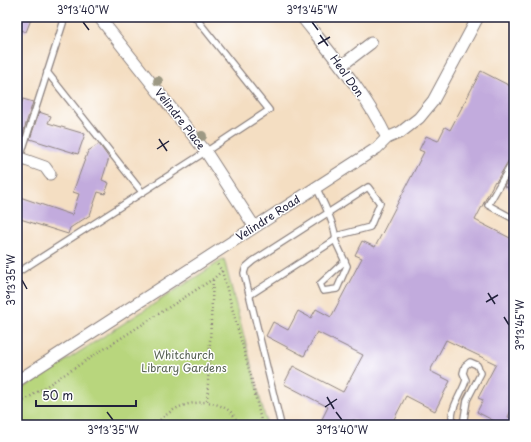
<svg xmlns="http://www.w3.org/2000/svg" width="531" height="442" viewBox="0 0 531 442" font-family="'Playpen Sans',sans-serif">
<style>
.green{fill:#b8d67d;stroke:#6d7c5c}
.building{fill:#c2abdd}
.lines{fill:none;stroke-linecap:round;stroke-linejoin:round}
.service-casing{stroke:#8b807e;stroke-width:8}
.minor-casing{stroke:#8b807e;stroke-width:13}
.path{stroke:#8b807e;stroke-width:2.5;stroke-dasharray:1 3;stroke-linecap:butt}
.service{stroke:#fff;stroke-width:5.5}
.minor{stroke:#fff;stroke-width:11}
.tree{fill:#9d9984}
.ticks{fill:none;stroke:#22223b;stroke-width:1.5}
.labels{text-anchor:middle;stroke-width:3;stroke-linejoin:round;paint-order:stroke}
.street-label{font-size:11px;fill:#22223b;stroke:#fff}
.park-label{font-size:11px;fill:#566152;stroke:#fff}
.neatline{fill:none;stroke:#22223b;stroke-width:1.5}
.ticks-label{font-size:10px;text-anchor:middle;fill:#22223b}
</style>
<rect width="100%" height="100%" fill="#fff"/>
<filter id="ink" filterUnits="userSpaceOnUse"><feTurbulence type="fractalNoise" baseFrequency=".025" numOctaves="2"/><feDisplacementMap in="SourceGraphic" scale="8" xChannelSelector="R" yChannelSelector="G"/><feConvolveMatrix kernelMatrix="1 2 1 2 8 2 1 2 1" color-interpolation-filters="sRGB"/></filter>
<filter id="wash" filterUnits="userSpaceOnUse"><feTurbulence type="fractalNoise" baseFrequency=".012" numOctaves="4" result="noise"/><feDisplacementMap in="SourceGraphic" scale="16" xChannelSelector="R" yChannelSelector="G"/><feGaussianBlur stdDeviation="0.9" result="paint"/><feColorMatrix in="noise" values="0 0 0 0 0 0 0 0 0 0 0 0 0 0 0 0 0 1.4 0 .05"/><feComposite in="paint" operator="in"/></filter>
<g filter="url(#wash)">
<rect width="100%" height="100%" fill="#f4dec2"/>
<path class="green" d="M224 259 267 425H17V392Z"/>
<g id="blocks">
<g class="building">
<path d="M17 17H32L26 32 17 29Z"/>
<path d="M481 71 514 88V156L510 158 496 182 495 181 475 220 514 240V404L508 417 514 420V425H502L477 412 483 400 478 398 496 364 446 340 430 371 450 381 435 411 406 396 391 425H362L353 420 351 425H319L328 407 284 384 293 366 343 392 363 355 317 332 304 356 266 336 273 322 288 330 298 311 311 318 316 309 331 317 362 258 355 255 362 241 375 247 424 152 419 150 426 136 438 141 445 127 450 130Z"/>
<path d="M23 99 33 102 22 136 17 135V116Z"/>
<path d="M39 112 51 116 48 123 85 134 78 154 30 139Z"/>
<path d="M99 144 109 158 102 180 109 183 105 194 98 192 90 215 70 228 68 234 17 218V196L72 215 79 194 73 192 88 151Z"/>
<path d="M514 168V191L504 186Z"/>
</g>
</g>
</g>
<g filter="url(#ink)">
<use href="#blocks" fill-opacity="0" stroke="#8b807e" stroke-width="1"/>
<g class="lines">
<g class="service-casing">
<g id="service">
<path d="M47 72 142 192"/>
<path d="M514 160 488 205 514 219"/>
<path d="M17 167 65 17"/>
<path d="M316 187C321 197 338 231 335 240L347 266 337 289 323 291 320 284 345 261"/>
<path d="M17 273 213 147 269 110 195 17"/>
<path d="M250 295 335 240"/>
<path d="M281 425 244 273 246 267 253 261 368 187 380 203 370 227 336 236"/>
<path d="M453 425C448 410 462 394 466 380L463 373 465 366 470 362 477 365 481 373 467 400 463 425"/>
</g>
</g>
<g class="minor-casing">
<g id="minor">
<path d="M99 17 206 152 254 226"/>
<path d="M302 17C332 55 366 94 387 138"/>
<path d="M341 66 371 43"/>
<path d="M17 157 45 167 50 174"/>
<path d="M17 381 377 148 387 138 401 132 419 118 433 101 478 17"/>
</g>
</g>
<g class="path">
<path d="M222 271 251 377 262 425"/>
<path d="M213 280 207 402C222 405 234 410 238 425"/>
<path d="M19 404V425"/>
<path d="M17 405 213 279 222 271 217 264"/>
<path d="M154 425C173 408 182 403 207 402"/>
</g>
<use href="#service" class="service"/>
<use href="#minor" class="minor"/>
</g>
<g class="tree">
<circle cx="158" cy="81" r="5"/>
<circle cx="202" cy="136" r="5"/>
</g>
</g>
<path class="ticks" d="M83 22 89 30M312 22 318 30M320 35 328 46M318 44 330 37M159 139 167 151M157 149 169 141M22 280 27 289M488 293 495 304M486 302 498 295M504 317 509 325M327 397 334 409M325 407 337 399M107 412 113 420M336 412 342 420"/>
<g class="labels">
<g class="street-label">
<text transform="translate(347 76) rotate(54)" y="4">Heol Don</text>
<text transform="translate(180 119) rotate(52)" y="4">Velindre Place</text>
<text transform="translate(268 218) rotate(-33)" y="4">Velindre Road</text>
</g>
<g class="park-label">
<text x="184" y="359">Whitchurch<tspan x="184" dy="13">Library Gardens</tspan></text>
</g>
</g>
<rect width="531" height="442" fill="none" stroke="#fff" stroke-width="44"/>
<path d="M36 400v6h100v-6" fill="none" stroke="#22223b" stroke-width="2"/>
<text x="42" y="400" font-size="12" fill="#22223b" stroke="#ffffff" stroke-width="3" paint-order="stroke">50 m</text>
<rect x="22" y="22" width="487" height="398" class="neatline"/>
<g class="ticks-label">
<text x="83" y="14">3°13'40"W</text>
<text x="312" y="14">3°13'45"W</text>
<text transform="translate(11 280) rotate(-90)" y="4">3°13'35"W</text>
<text transform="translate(520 325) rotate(-90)" y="4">3°13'45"W</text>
<text x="113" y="434">3°13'35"W</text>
<text x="342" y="434">3°13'40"W</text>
</g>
</svg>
